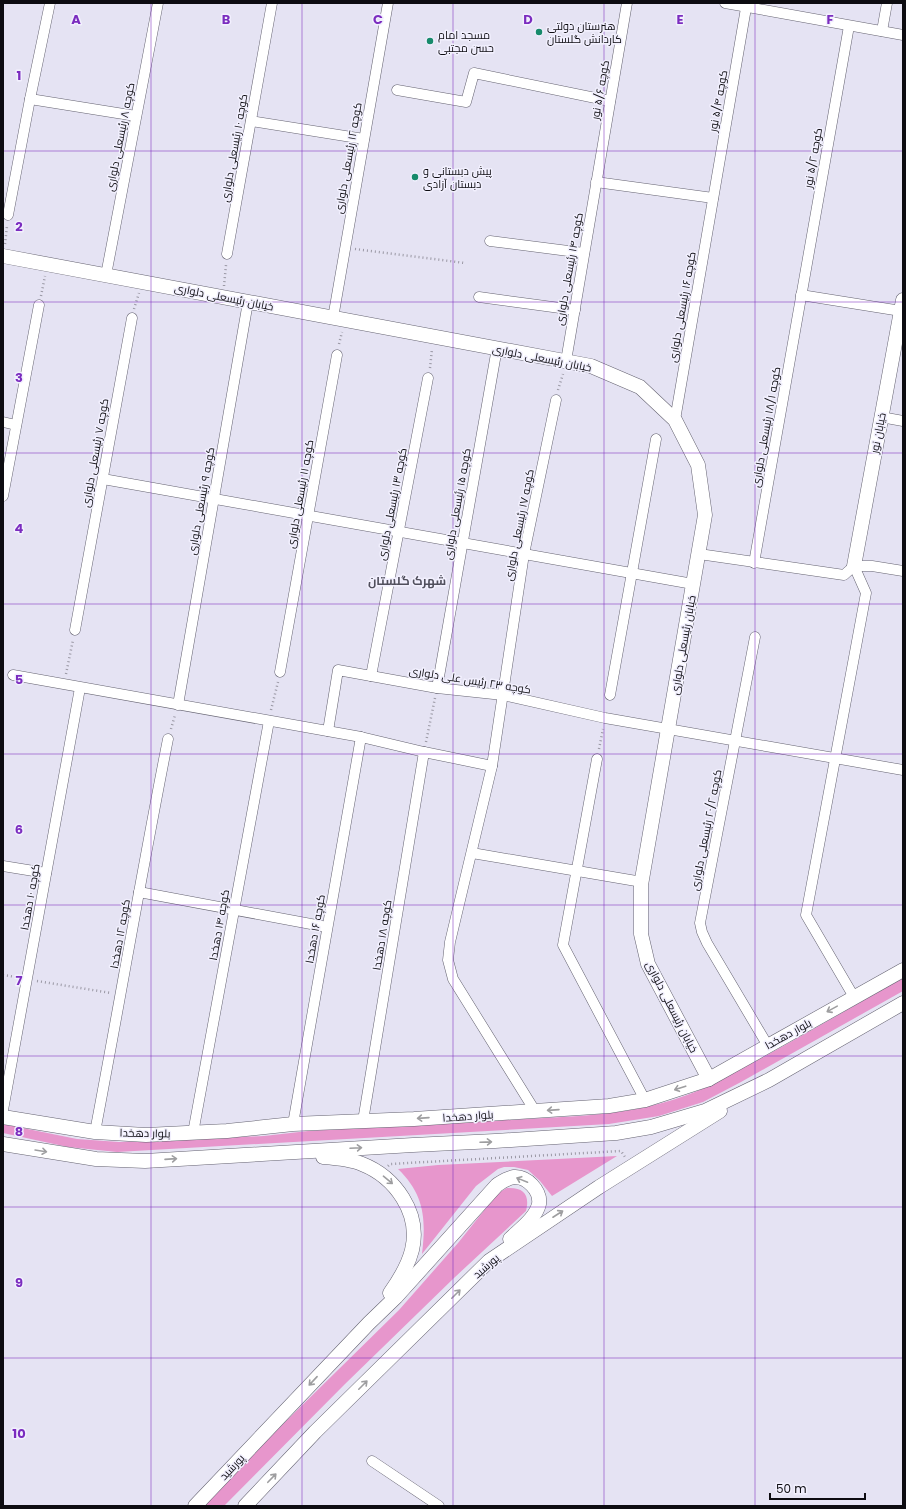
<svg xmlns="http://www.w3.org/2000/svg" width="906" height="1509" viewBox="0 0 906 1509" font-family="Poppins,Cairo,sans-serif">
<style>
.green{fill:#e796cc}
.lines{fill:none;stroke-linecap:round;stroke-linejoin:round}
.street-casing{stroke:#656371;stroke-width:11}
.secondary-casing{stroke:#656371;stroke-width:15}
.path{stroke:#9a98a4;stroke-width:2.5;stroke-dasharray:1 3;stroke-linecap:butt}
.street{stroke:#fff;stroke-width:10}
.secondary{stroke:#fff;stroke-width:14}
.oneway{stroke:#9e9ea0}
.grid{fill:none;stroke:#7b2cbf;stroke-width:1;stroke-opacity:0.55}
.poi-dot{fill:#178a6b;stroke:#f2f0fe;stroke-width:1.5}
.labels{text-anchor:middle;stroke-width:3;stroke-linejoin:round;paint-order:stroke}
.poi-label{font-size:11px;fill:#0d0c11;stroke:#f2f0fe;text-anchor:start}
.street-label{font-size:11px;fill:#0d0c11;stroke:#f2f0fe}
.neighbourhood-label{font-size:12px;font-weight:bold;fill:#504f5c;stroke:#f2f0fe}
.grid-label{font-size:13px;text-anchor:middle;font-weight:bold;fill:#7b2cbf;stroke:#f2f0fe;stroke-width:3;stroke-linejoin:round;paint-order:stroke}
</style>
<rect width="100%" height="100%" fill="#e5e3f3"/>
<g class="green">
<path d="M903 978V991L741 1082 703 1102 659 1116 609 1124 117 1152 68 1147 3 1133V1124L77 1139 119 1142 264 1136 308 1131 580 1116C617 1113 653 1108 687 1095 710 1087 731 1074 752 1063 803 1036 853 1006 903 978Z"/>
<path d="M617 1156 552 1196 540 1181 528 1170 514 1167H504L498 1169 476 1186 422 1254C426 1220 425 1195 398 1169L438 1165Z"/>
<path d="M507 1188C524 1187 530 1195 526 1211L454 1278 345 1384 224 1506H203L281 1426 399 1310 458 1243 498 1193Z"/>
</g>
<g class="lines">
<g class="street-casing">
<g id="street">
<path d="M725 3 903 35"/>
<path d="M882 31 887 3"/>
<path d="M397 90 466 102 474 73 610 101"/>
<path d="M30 99 136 116"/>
<path d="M251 121 364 139"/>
<path d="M596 182 713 198"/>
<path d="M8 215 30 99 50 3"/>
<path d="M490 241 584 253"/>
<path d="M227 254 272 3"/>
<path d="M106 275 158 3"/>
<path d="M801 295 901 311"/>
<path d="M479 297 575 310"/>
<path d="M333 318 388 3"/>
<path d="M566 361 627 3"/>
<path d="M881 417 903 421"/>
<path d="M675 420 746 8"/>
<path d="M3 422 16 425"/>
<path d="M103 479 693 584"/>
<path d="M3 496 39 305"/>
<path d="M699 554 844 575 854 566"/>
<path d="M754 563 849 26"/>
<path d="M854 566 866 593 806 915 854 997"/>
<path d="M854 566H872L903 571"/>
<path d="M75 630 132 318"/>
<path d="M755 637 700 923 702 932 707 943 768 1046"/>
<path d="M280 672 337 355"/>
<path d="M13 675 361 737 424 752 492 766"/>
<path d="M371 676 428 378"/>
<path d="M437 688 497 348"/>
<path d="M610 695 656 439"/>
<path d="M178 705 248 302"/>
<path d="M328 731 338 670 437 688 503 695 605 718 903 770"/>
<path d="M597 759 563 945 645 1100"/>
<path d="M472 853 642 882"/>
<path d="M3 866 46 873"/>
<path d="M139 892 327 927"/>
<path d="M3 1110 80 688"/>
<path d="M535 1111 453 979 448 960 450 942 492 766 524 554 556 400"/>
<path d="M363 1121 424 752"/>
<path d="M293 1124 361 737"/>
<path d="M95 1132C120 1001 142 870 168 739"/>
<path d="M193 1133 269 721"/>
<path d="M372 1461 439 1506"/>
</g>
</g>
<g class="secondary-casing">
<g id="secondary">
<path d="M3 256 591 366 640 387 675 420 698 465 705 515 641 885V934L648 964 709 1079"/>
<path d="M854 566 903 300"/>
<path d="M3 1117 95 1132 146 1135 227 1131 293 1124 414 1119 609 1106 645 1100 709 1079 903 970"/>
<path d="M3 1144 96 1159 145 1161 413 1145 495 1141 616 1133 651 1127 705 1111 769 1080 903 1003"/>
<path d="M323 1157C336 1158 350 1159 362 1164 395 1177 421 1213 412 1250 408 1266 400 1279 390 1293"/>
<path d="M195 1506 369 1323 396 1297 497 1185C503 1181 507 1178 514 1177 527 1176 541 1191 539 1204 536 1218 519 1230 510 1239"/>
<path d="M245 1506 315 1432 489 1261 599 1187 720 1111"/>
</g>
</g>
<g class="path">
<path d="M5 244 7 226"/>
<path d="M355 249 465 263"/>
<path d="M224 286 226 265"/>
<path d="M41 296 45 276"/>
<path d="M134 309 139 293"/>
<path d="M339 344 342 332"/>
<path d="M430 368 432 349"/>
<path d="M558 390 563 374"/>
<path d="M66 674 73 640"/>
<path d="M271 710 278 682"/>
<path d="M171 729 175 715"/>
<path d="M426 742 435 698"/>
<path d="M599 749 603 729"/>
<path d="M3 975 16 977"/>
<path d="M37 981 111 993"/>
<path d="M388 1166 390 1164 621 1151 625 1157"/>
</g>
<use href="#street" class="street"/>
<use href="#secondary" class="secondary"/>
</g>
<defs><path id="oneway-shaft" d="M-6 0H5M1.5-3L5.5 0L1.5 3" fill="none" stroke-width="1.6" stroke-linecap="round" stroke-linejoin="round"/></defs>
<g class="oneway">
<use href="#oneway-shaft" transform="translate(832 1009) rotate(151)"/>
<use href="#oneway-shaft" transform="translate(680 1088) rotate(162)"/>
<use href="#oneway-shaft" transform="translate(553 1110) rotate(176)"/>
<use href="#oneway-shaft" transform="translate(423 1118) rotate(176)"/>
<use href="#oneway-shaft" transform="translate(486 1142) rotate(-2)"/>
<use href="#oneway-shaft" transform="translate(356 1148) rotate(-3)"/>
<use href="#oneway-shaft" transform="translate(41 1151) rotate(9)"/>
<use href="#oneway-shaft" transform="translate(171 1159) rotate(-4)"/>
<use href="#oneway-shaft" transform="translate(388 1180) rotate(40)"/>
<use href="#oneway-shaft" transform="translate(522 1180) rotate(-158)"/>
<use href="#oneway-shaft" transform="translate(558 1214) rotate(-33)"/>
<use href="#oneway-shaft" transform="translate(456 1294) rotate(-45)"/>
<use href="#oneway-shaft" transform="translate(313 1381) rotate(133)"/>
<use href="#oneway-shaft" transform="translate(363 1385) rotate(-45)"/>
<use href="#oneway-shaft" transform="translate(272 1478) rotate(-46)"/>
</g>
<path class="grid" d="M151 3V1506M302 3V1506M453 3V1506M604 3V1506M755 3V1506M3 151H903M3 302H903M3 453H903M3 604H903M3 754H903M3 905H903M3 1056H903M3 1207H903M3 1358H903"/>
<g class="poi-dot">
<circle cx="539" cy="32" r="4"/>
<circle cx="430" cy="41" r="4"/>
<circle cx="415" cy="177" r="4"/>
</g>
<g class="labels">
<g class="poi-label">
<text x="547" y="30">هنرستان دولتی<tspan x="547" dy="13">کاردانش گلستان</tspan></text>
<text x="438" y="39">مسجد امام<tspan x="438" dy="13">حسن مجتبی</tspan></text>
<text x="423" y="175">پیش دبستانی و<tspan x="423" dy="13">دبستان آزادی</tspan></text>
</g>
<g class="street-label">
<text transform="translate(600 90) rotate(-80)" y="4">کوچه ۵/۶ نور</text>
<text transform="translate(718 101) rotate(-80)" y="4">کوچه ۵/۴ نور</text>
<text transform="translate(120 137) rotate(-79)" y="4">کوچه ۸ رئیسعلی دلواری</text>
<text transform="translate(234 148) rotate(-80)" y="4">کوچه ۱۰ رئیسعلی دلواری</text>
<text transform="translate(348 158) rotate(-80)" y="4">کوچه ۱۲ رئیسعلی دلواری</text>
<text transform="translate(813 158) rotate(-80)" y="4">کوچه ۵/۲ نور</text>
<text transform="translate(569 269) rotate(-80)" y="4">کوچه ۱۴ رئیسعلی دلواری</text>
<text transform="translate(224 297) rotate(11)" y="4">خیابان رئیسعلی دلواری</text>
<text transform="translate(682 307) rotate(-80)" y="4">کوچه ۱۶ رئیسعلی دلواری</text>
<text transform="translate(542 358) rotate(11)" y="4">خیابان رئیسعلی دلواری</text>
<text transform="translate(766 427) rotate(-80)" y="4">کوچه ۱۸/۱ رئیسعلی دلواری</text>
<text transform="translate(878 433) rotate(-79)" y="4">خیابان نور</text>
<text transform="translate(95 453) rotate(-80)" y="4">کوچه ۷ رئیسعلی دلواری</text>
<text transform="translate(300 494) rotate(-80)" y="4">کوچه ۱۱ رئیسعلی دلواری</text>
<text transform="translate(201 501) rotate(-80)" y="4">کوچه ۹ رئیسعلی دلواری</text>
<text transform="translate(392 504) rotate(-79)" y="4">کوچه ۱۳ رئیسعلی دلواری</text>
<text transform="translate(457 504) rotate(-80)" y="4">کوچه ۱۵ رئیسعلی دلواری</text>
<text transform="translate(519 525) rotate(-79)" y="4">کوچه ۱۷ رئیسعلی دلواری</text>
<text transform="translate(683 645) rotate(-80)" y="4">خیابان رئیسعلی دلواری</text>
<text transform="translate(470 680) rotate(9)" y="4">کوچه ۲۳ رئیس علی دلواری</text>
<text transform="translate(706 830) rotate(-79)" y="4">کوچه ۲۰/۲ رئیسعلی دلواری</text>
<text transform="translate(30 897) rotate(-80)" y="4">کوچه ۱۰ دهخدا</text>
<text transform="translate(219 925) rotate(-80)" y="4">کوچه ۱۴ دهخدا</text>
<text transform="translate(315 929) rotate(-80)" y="4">کوچه ۱۶ دهخدا</text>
<text transform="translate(120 934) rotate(-80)" y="4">کوچه ۱۲ دهخدا</text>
<text transform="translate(382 935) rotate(-81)" y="4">کوچه ۱۸ دهخدا</text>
<text transform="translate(672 1007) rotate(63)" y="4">خیابان رئیسعلی دلواری</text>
<text transform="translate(788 1034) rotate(-29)" y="4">بلوار دهخدا</text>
<text transform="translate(468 1116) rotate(-4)" y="4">بلوار دهخدا</text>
<text transform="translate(145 1133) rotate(1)" y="4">بلوار دهخدا</text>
<text transform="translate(486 1266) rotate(-41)" y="4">پورشید</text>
<text transform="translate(232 1467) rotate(-47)" y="4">پورشید</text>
</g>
<g class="neighbourhood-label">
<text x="407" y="585">شهرک گلستان</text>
</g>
</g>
<g class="grid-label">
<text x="76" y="24">A</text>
<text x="226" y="24">B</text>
<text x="378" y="24">C</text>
<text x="528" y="24">D</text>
<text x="680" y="24">E</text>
<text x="830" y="24">F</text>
<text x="19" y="80">1</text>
<text x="19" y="231">2</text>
<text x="19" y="382">3</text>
<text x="19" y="533">4</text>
<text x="19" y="684">5</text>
<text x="19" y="834">6</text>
<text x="19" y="985">7</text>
<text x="19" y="1136">8</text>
<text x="19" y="1287">9</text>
<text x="19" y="1438">10</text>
</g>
<rect width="906" height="1509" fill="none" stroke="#0d0c11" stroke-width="8"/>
<path d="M770 1493v6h95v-6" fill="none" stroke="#0d0c11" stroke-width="2"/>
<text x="776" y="1493" font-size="12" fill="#0d0c11" stroke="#f2f0fe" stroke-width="3" paint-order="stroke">50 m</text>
</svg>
